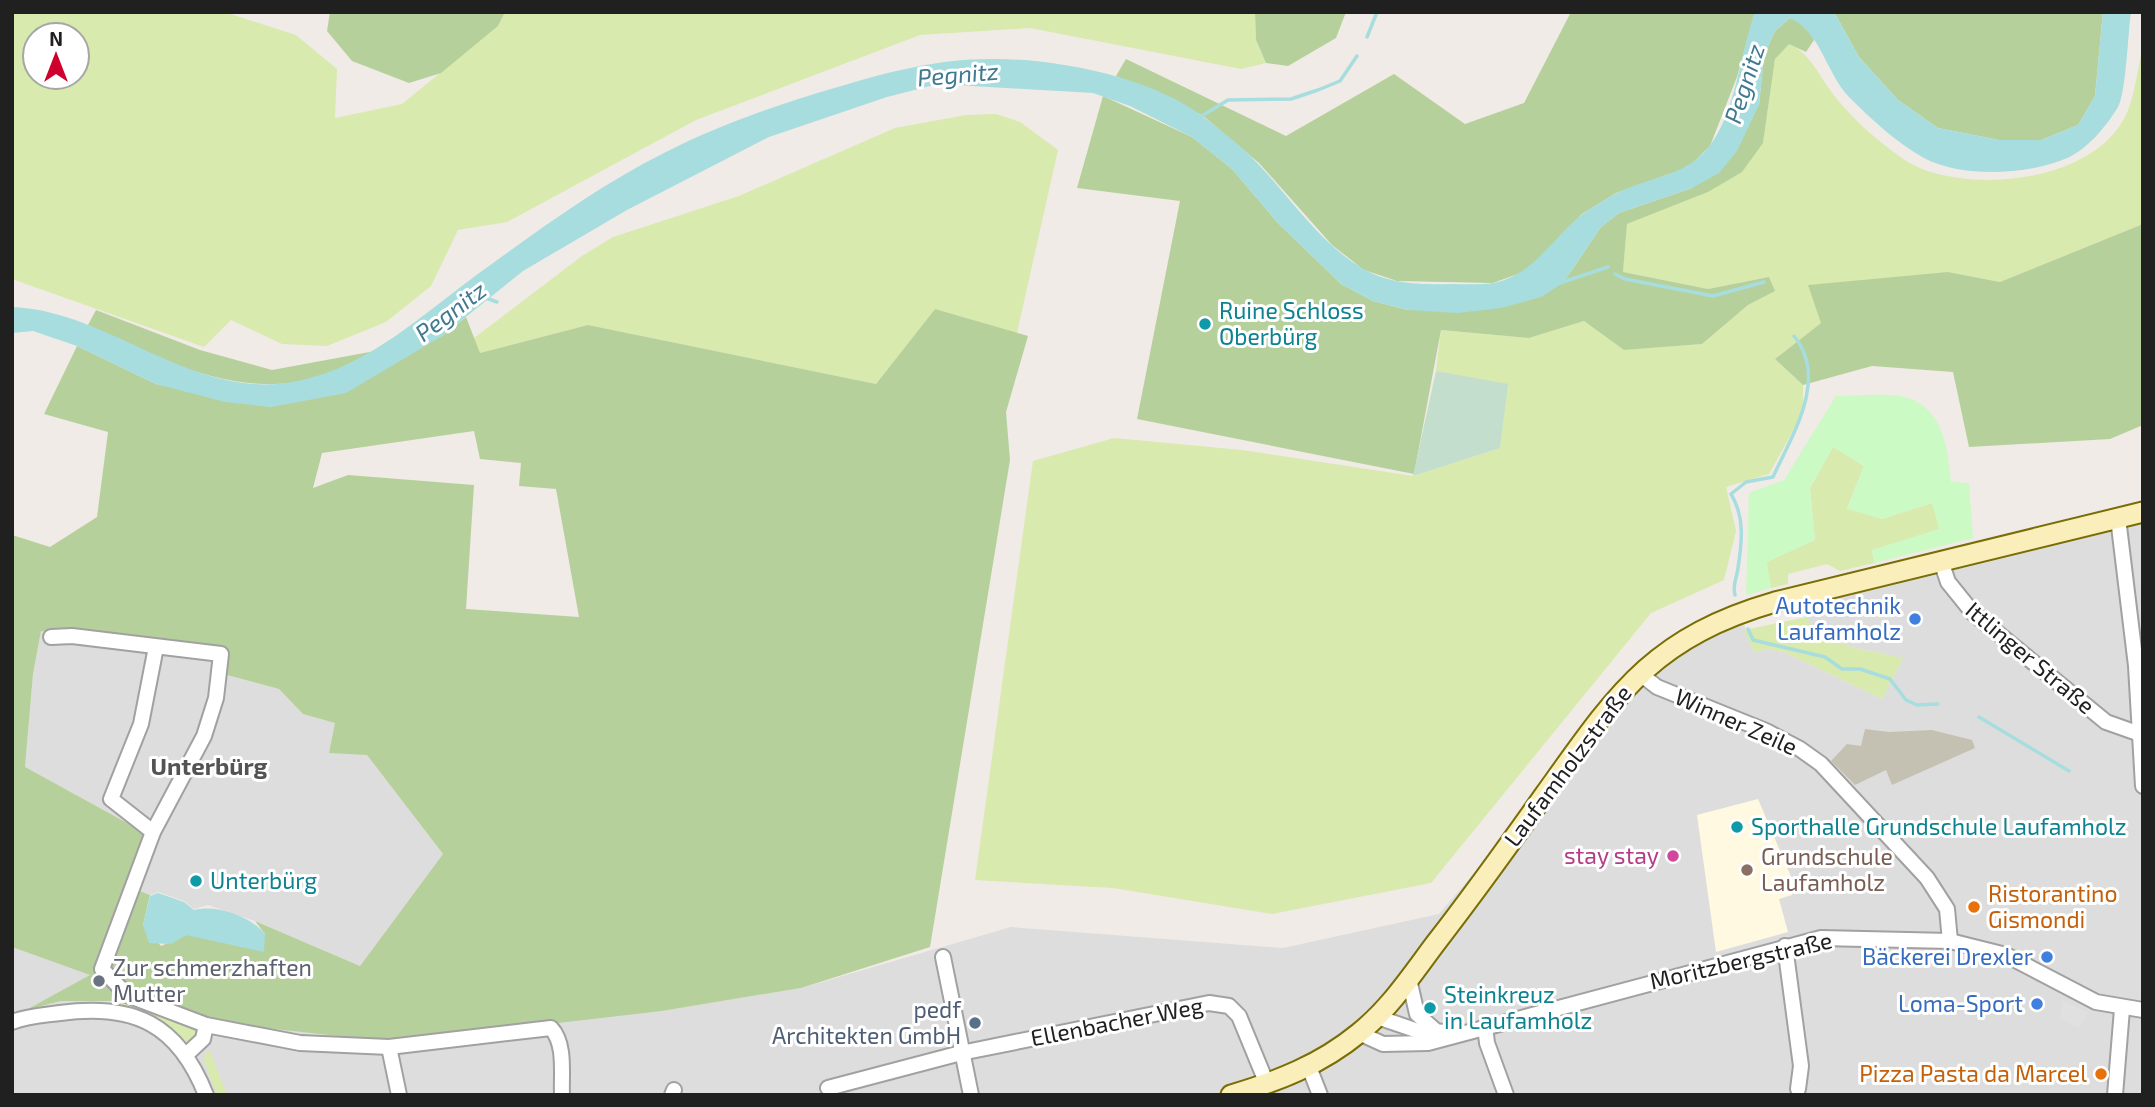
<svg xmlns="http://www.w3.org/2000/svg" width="2155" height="1107" viewBox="0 0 2155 1107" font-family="'Exo 2',sans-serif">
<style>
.residential{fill:#dedddd}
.education{fill:#fff9e1}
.construction{fill:#c5c1b2}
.grass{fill:#d8eaad;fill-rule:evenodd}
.forest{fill:#b6d09b;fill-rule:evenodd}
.wetland{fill:#c3decc}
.park{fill:#cbfac4}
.parking{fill:#e0e0e0}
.water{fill:#a7ddde}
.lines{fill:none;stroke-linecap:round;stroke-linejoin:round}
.stream{stroke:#a7ddde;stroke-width:3.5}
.street-casing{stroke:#a1a1a1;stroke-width:18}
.secondary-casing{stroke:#796d05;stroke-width:23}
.street{stroke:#fff;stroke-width:14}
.secondary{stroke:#faefbb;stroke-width:19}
.culture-dot{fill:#0f9aa8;stroke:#fff;stroke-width:2.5}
.shop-dot{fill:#3f7fe0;stroke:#fff;stroke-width:2.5}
.hotel-dot{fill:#d1479c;stroke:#fff;stroke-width:2.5}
.education-dot{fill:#8d6e63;stroke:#fff;stroke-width:2.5}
.food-dot{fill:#e8710a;stroke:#fff;stroke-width:2.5}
.worship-dot{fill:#6b7280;stroke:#fff;stroke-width:2.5}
.service-dot{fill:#5c6f8a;stroke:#fff;stroke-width:2.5}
.labels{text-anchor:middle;stroke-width:6;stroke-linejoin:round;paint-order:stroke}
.culture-label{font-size:23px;fill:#0d838f;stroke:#fff;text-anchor:start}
.shop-label{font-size:23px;fill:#366cbe;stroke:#fff;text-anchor:end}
.street-label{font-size:23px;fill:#202020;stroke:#fff}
.hotel-label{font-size:23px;fill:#b23c85;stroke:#fff;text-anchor:end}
.education-label{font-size:23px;fill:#785e54;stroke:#fff;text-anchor:start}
.food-label{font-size:23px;fill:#c56008;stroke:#fff;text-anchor:start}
.worship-label{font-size:23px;fill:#5b616d;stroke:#fff;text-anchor:start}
.service-label{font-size:23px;fill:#4e5e75;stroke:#fff;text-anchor:end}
.water-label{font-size:24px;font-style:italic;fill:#407990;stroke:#fff}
.neighbourhood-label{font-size:24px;font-weight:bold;fill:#535353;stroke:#fff}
</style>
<rect width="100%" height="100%" fill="#f0ebe6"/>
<g class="residential">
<path d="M2143 514V1095H12V947L91 975 26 1010 61 1001 97 1000 114 1002 118 1006 192 1026 555 1021 662 1011 801 988 1011 927 1283 948 1439 914 1687 626 1737 605 1754 652 1767 649 1784 652 1882 699 1903 658 1851 647 1812 631 1789 588Z"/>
<path d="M41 630 227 650V675L279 689 303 714 336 723 367 755 443 854 360 966 255 921 208 905 194 909 184 901 158 892 150 895 127 886 25 767 33 674Z"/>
</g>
<path class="education" d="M1758 799 1792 879V895L1779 899 1788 932 1716 952 1697 815Z"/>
<path class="construction" d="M1865 729 1889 732 1932 730 1972 740 1975 748 1892 785 1886 770 1855 785 1831 761 1847 744 1861 746Z"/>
<g class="grass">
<path d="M12 12H224L296 35 337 69 335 118 402 104 498 26 505 12H1255L1256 40 1266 63 1241 69 1030 28 920 35 696 120 507 222 458 230 431 286 386 322 327 346 282 344 231 320 204 347 12 279ZM35 35H77V77H35Z"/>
<path d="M1789 43C1811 55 1818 74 1833 94 1846 111 1865 130 1882 143 1893 152 1909 164 1922 169 1982 192 2090 180 2124 119 2135 99 2137 69 2143 47V224L2000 282 1948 272 1821 323 1775 359 1803 385V413L1769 474 1726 487 1736 531 1724 580 1651 613 1431 883 1272 914 1113 888 975 880 1033 461 1114 438 1242 450 1413 476 1500 448 1507 385 1436 371 1441 330 1529 338 1584 321 1624 350 1702 344 1748 305 1774 291 1769 277 1708 289 1623 272 1627 224 1708 192 1763 142 1775 59Z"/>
<path d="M996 114 1020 122 1058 150 1017 333 935 309 876 384 588 325 480 353 474 338 582 256 613 237 739 196 895 128 966 115Z"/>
<path d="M1833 447 1864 466 1847 508 1882 519 1932 503 1940 529 1872 550 1874 563 1840 571 1827 564 1788 574V584L1771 588 1766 562 1815 540 1810 488Z"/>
<path d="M1807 617 1813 631 1851 647 1903 658 1882 699 1784 652 1767 649 1754 652 1744 630Z"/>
<path d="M129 1001 192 1026 197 1030 193 1042 183 1043 114 1002Z"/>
<path d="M210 1051 227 1095H217L204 1061 205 1053Z"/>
</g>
<g class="forest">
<path d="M330 12H505L498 26 441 73 409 83 352 61 327 31Z"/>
<path d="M1255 12H1346L1336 38 1288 66 1266 63 1256 40Z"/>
<path d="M1571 12H1755L1737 77 1710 146 1689 167 1616 193 1582 214 1529 270 1493 283 1397 281 1364 270 1332 245 1259 163 1202 115 1116 76 1126 59 1286 136 1394 74 1465 124 1524 103Z"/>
<path d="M1834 12H2103L2095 96 2078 125 2041 140H1999L1938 128 1898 100 1859 57Z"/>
<path d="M1790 18 1806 25 1814 40 1806 52 1789 44 1775 59 1763 143 1742 172 1708 192 1627 224 1623 272 1708 289 1769 277 1775 291 1748 305 1702 344 1624 350 1584 321 1529 338 1441 330 1414 474 1137 419 1180 201 1077 188 1103 96 1192 137 1232 169 1277 222 1341 284 1373 301 1408 310 1563 283 1601 227 1619 213 1692 188 1759 105 1764 56 1775 31Z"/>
<path d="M2143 224V425L2110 439 1969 447 1953 372 1872 366 1803 385 1775 359 1821 323 1808 285 1948 272 2000 282Z"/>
<path d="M935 309 1028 336 1006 412 1010 460 930 947 801 988 662 1011 393 1042 192 1020 129 1001H61L26 1010 90 975 12 947V535L50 547 97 517 108 432 44 414 77 346 156 384 271 407 442 336 466 317 480 353 588 325 876 384ZM474 431 480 459 521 463 519 486 556 489 579 617 466 609 474 485 348 475 313 488 322 453ZM41 631 227 650V675L279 689 303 714 335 723 329 753 367 755 443 854 360 966 255 921 265 934 186 935 161 946 143 925 150 895 127 886 147 834 25 767 33 674Z"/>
<path d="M96 310 200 350 272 370 375 351C348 364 321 380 291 383 218 391 151 355 88 325Z"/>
</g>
<path class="wetland" d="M1436 371 1508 384 1500 448 1413 476Z"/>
<path class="park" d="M1836 396C1855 396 1892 392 1908 398 1944 410 1948 450 1951 482L1969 483 1973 538 1874 563 1872 550 1939 529 1932 503 1882 519 1847 509 1864 466 1833 447 1810 488 1815 540 1767 562 1771 588 1746 595 1749 493 1784 480Z"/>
<path class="parking" d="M2062 1000 2088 1013 2079 1028 2060 1019Z"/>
<g class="water">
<path d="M1755 12H1834L1859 57 1898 100 1938 128 1999 140H2041L2078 125 2095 96 2103 12H2131C2128 32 2126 93 2118 107 2106 127 2087 150 2065 159 2026 175 1962 178 1924 158 1897 143 1871 119 1849 97 1826 73 1821 32 1790 18L1775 31 1764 56 1759 105 1737 151 1719 173 1692 188 1619 213 1601 227 1563 283 1541 297 1501 308 1458 313 1408 310 1373 301 1341 284 1277 222 1232 169 1192 137 1130 106 1093 93 938 84 887 97 769 137 627 210 523 271 442 336 346 393 271 407 225 402 156 384 77 346 33 331 12 333V307C112 311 193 403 298 381 370 366 424 313 482 271 540 229 600 185 664 153 719 125 779 104 838 87 888 72 937 59 990 59 1055 58 1154 77 1206 119 1224 133 1245 149 1260 166 1292 200 1321 244 1362 268 1387 284 1423 285 1452 284 1466 284 1481 285 1494 283 1539 273 1554 232 1590 209 1599 204 1608 197 1617 193 1647 178 1686 176 1708 148 1736 114 1740 53 1755 12Z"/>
<path d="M158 893 184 902 194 910C217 904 250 916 265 934L264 952 186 935 171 944 149 943 143 925 150 896Z"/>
</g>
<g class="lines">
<g class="stream">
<path d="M1367 37 1377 12"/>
<path d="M1200 117 1228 100 1291 99 1318 90 1340 81 1357 56"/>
<path d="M1615 274 1625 279 1713 296 1764 282"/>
<path d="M1560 283 1608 267"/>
<path d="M486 298 497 302"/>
<path d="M1735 595C1732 584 1737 578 1738 568 1742 542 1745 517 1731 494L1746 482 1773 477C1792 435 1829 379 1794 336"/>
<path d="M1748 629 1753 640 1825 657 1842 669H1860L1890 679 1906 700 1917 705 1938 704"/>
<path d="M1979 717 2069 771"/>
</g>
<g class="street-casing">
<g id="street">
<path d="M2118 518 2136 666 2143 786"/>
<path d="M1941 561 1948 582 1973 613 2106 722 2140 734"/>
<path d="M51 637 72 636 221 654 216 698 204 736 153 832 102 969 127 995 206 1025 300 1043 389 1047 551 1028C566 1044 561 1074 562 1095"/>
<path d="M1639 673 1657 687 1766 731 1800 749 1821 764 1927 878 1947 909 1950 941"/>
<path d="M153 832 111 799 141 724 156 647"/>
<path d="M1785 946 1801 1066 1798 1089"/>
<path d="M943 957 971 1095"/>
<path d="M1409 979 1417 1014 1436 1031"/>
<path d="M1377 1017 1418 1031 1453 1032"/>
<path d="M12 1022C27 1016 45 1015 60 1013 134 1003 178 1024 206 1095"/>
<path d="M1485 1026 1487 1043 1506 1095"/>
<path d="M1359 1033 1383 1044 1428 1043 1821 938 1950 941 2006 955 2096 1002 2143 1010"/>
<path d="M389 1047 399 1095"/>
<path d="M187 1054 203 1039 206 1025"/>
<path d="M1309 1067 1320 1095"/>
<path d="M828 1088 961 1053 1209 1003 1229 1006 1239 1016 1267 1084"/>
<path d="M672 1095 674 1090"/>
<path d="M2115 1095 2122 1009"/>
</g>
</g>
<g class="secondary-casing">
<path id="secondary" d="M1231 1095C1278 1081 1320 1065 1359 1033 1390 1008 1411 976 1435 944 1473 895 1509 845 1545 794 1616 695 1651 638 1775 602L2143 512"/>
</g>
<use href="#street" class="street"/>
<use href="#secondary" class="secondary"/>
</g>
<g class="culture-dot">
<circle cx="1205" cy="324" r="7"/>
<circle cx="1737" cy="827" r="7"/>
<circle cx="196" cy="881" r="7"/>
<circle cx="1430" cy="1008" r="7"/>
</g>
<g class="shop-dot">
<circle cx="1915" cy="619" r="7"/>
<circle cx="2047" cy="957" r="7"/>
<circle cx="2037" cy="1004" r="7"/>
</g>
<circle class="hotel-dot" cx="1673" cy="856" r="7"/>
<circle class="education-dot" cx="1747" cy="870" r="7"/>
<g class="food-dot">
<circle cx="1974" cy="907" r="7"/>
<circle cx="2101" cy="1074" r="7"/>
</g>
<circle class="worship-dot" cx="99" cy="981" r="7"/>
<circle class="service-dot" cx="975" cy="1023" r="7"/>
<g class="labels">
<g class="culture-label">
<text x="1219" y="319">Ruine Schloss<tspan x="1219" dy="26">Oberbürg</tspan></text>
<text x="1751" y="835">Sporthalle Grundschule Laufamholz</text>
<text x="210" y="889">Unterbürg</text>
<text x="1444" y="1003">Steinkreuz<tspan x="1444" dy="26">in Laufamholz</tspan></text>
</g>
<g class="shop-label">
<text x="1901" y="614">Autotechnik<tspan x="1901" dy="26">Laufamholz</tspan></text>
<text x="2033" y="965">Bäckerei Drexler</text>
<text x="2023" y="1012">Loma-Sport</text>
</g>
<g class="street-label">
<text transform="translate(2030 658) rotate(40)" y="8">Ittlinger Straße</text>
<text transform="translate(1736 722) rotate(24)" y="8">Winner Zeile</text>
<text transform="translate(1568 766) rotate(-53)" y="8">Laufamholzstraße</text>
<text transform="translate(1741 961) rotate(-13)" y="8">Moritzbergstraße</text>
<text transform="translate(1117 1022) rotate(-11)" y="8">Ellenbacher Weg</text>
</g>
<g class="hotel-label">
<text x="1659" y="864">stay stay</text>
</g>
<g class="education-label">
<text x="1761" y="865">Grundschule<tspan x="1761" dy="26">Laufamholz</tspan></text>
</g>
<g class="food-label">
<text x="1988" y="902">Ristorantino<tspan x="1988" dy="26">Gismondi</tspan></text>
<text x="2087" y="1082" text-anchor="end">Pizza Pasta da Marcel</text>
</g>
<g class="worship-label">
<text x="113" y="976">Zur schmerzhaften<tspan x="113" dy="26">Mutter</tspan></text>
</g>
<g class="service-label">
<text x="961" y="1018">pedf<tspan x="961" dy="26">Architekten GmbH</tspan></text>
</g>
<g class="water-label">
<text transform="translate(958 75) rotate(-5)" y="8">Pegnitz</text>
<text transform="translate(1745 84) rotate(-72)" y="8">Pegnitz</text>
<text transform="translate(451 312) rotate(-37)" y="8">Pegnitz</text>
</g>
<g class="neighbourhood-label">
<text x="209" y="775">Unterbürg</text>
</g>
</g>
<rect width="2155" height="1107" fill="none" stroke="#202020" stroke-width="28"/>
<g transform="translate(56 56)"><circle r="33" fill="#ffffff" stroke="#a6a6a6" stroke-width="2"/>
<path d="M0-5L12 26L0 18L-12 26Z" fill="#cf002d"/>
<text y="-10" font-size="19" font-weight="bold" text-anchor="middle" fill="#202020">N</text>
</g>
</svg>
